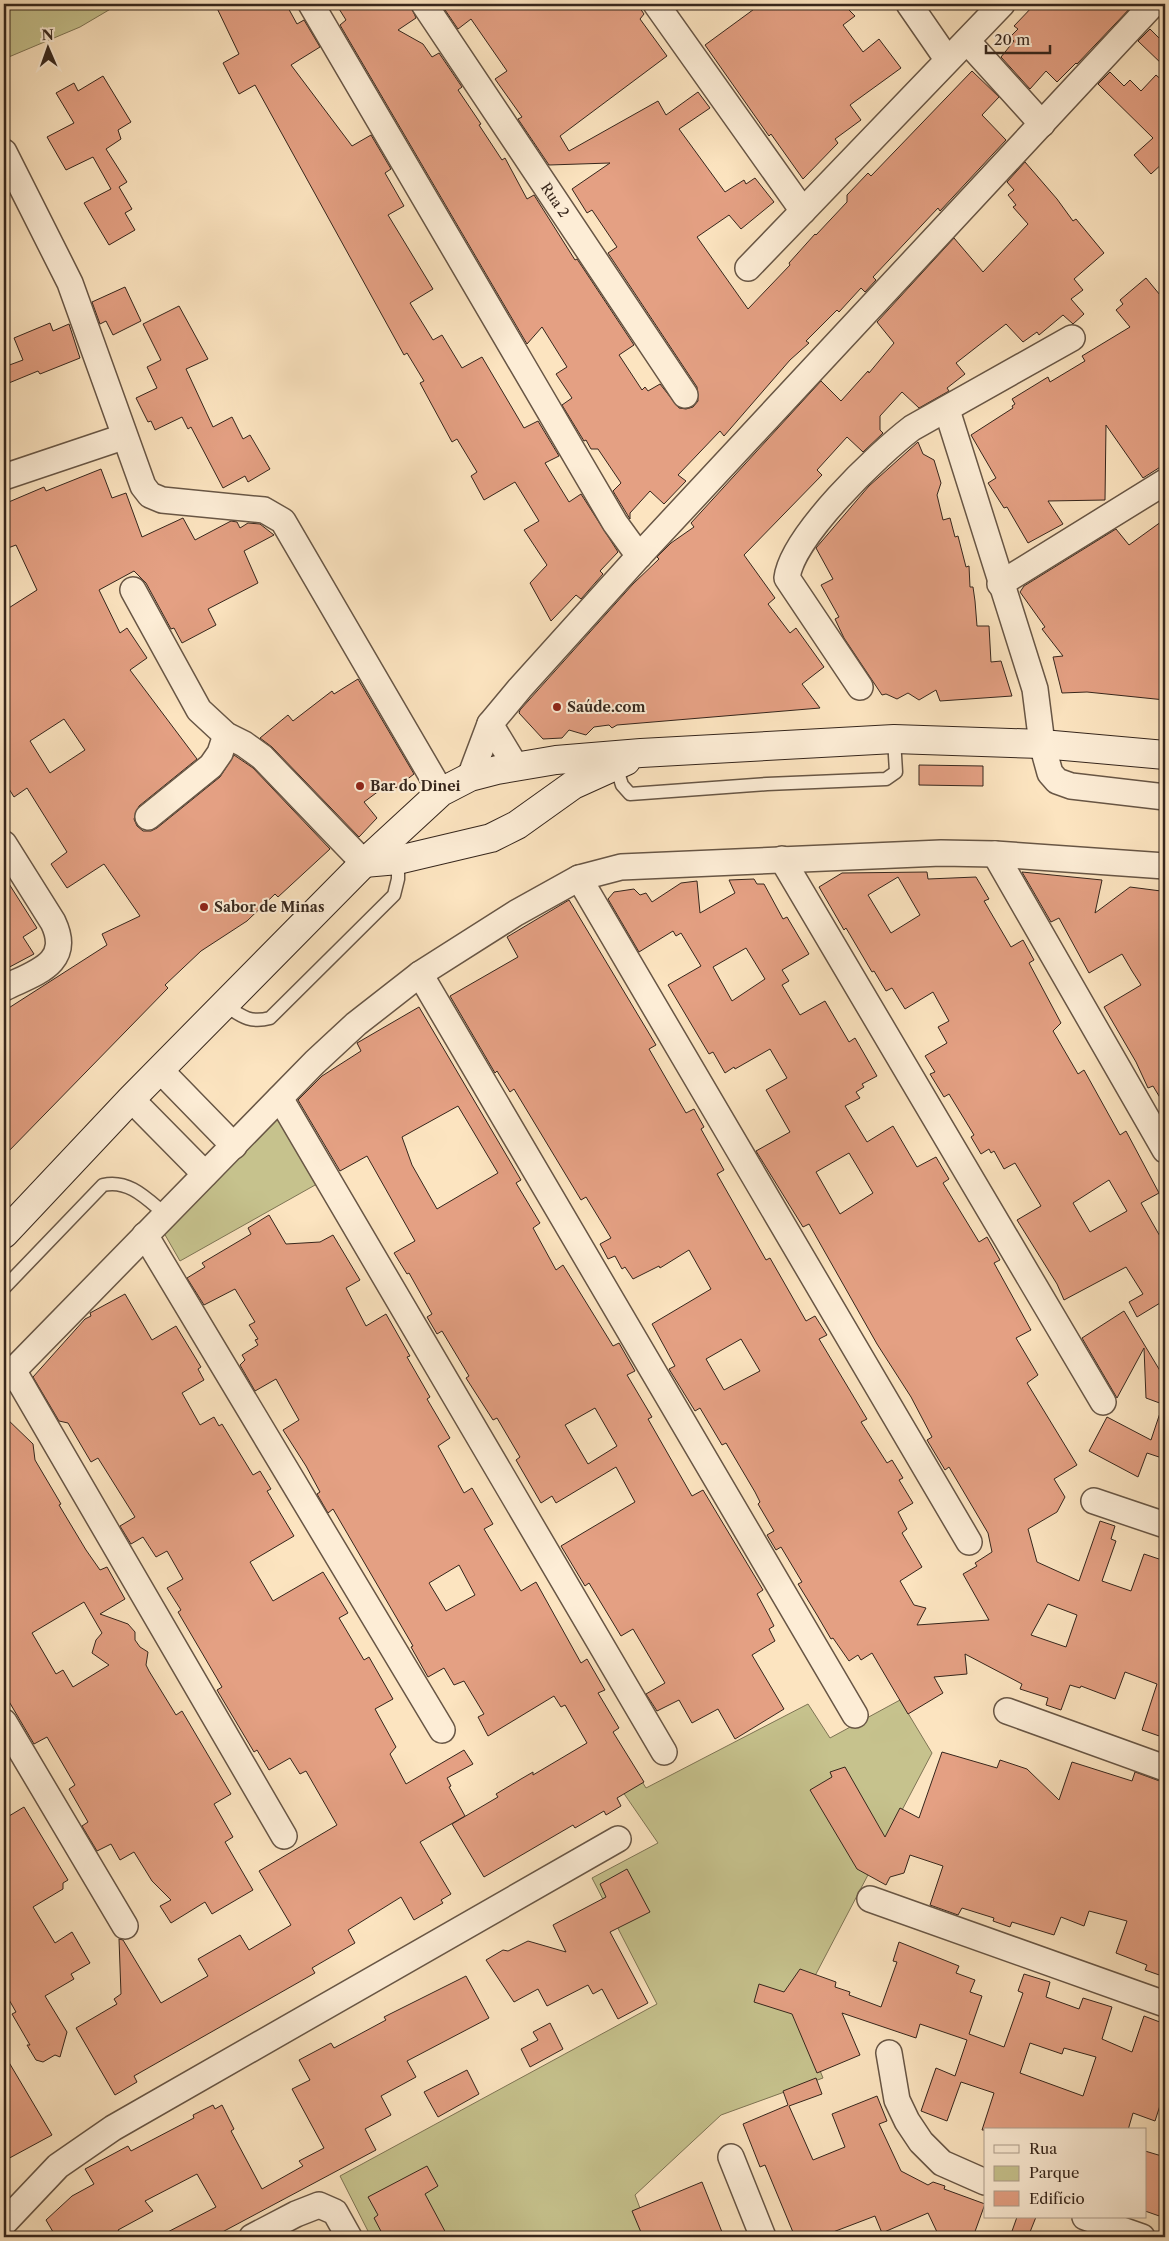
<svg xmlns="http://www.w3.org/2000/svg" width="1169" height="2241" viewBox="0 0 1169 2241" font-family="'Libre Caslon Text',serif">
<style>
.green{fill:#c6c28d;stroke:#7e7454}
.building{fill:#e4a083;stroke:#36261c;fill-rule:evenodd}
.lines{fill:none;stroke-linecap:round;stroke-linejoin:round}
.service-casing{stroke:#685645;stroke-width:15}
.minor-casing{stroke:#685645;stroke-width:28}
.secondary-casing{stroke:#36261c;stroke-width:30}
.service{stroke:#fdedd6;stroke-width:12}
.minor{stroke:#fdedd6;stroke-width:25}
.secondary{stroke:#fdedd6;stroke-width:28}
.poi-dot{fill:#8f2418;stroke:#fdedd6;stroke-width:2}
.labels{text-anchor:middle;stroke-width:4;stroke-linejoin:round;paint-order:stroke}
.street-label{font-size:14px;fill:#36261c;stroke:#fdedd6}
.poi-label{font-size:14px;font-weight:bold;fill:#36261c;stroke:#fdedd6;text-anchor:start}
</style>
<rect width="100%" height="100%" fill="#fce4c0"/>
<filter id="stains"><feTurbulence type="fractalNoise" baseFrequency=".004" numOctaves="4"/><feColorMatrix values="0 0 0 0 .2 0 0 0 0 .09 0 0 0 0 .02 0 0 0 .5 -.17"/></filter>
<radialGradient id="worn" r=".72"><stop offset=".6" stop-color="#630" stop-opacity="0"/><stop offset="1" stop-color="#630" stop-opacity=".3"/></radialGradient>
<g class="green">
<path d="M4 4H119L80 27 4 59Z"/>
<path d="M277 1120H285L324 1180 180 1261 164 1233V1228Z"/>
<path d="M900 1700 932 1753 796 2012 823 2078 721 2115 635 2195 651 2237H371L340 2176 657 2004 592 1878 658 1843 594 1750 616 1739 646 1788 808 1704 830 1738Z"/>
</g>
<g class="building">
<path d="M215 4H286L297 24 304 20 320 47 291 65 352 146 371 135 391 169 385 173 404 206 388 215 433 289 410 303 433 340 442 335 462 368 482 357 524 428 538 421 559 456 545 463 569 502 581 494 618 552 600 571 603 574 581 599 576 595 551 621 530 583 547 565 524 530 539 521 515 482 484 500 471 476 477 472 457 439 452 442 420 383 424 381 407 353 404 355 255 85 239 94 223 63 239 54Z"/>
<path d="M336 4H388L394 10 400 4H410L416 18 398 30 423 44 432 57 439 53 462 87 458 90 481 124 479 125 502 160 505 158 527 199 534 195 575 260 577 259 634 345 619 355 642 390 645 387 648 391 660 384 679 408 686 409 693 407 698 401 697 387 608 253 617 247 592 210 587 213 572 189 610 163 549 165 518 119 522 117 495 79 507 71 471 19 458 29 441 4H637L644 14 640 19 667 56 560 136 569 151 658 101 666 115 698 92 710 108 679 129 725 192 744 180 746 184 755 178 774 202 741 229 729 215 697 237 748 309 790 265 789 263 815 234 816 235 847 202V195L868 173 871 176 972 71 999 97 982 115 1006 140 940 211 938 208 873 277 876 280 865 292 861 288 839 312 837 310 806 341 809 343 790 360 724 436 720 431 678 475 686 481 664 504 650 491 630 513V519L613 491 621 483 598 449H591L586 440 584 441 562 405 572 398 556 374 567 367 542 327 527 344 340 25 346 20Z"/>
<path d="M761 4H843L855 16 843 25 863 52 879 39 901 68 850 105 861 120 835 139 838 143 803 179 771 134 769 136 705 45Z"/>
<path d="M1035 4H1134L1077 64 1076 63 1057 82 1046 71 1030 89 1001 57 1014 41 1010 37 1018 29 1014 26Z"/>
<path d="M1150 29 1165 44V67L1138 41Z"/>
<path d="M1110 72 1124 86 1130 80 1141 91 1156 75 1165 83V161L1151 174 1134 155 1153 138 1098 84Z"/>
<path d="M103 76 131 122 118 130 121 139 106 149 127 182 119 187 132 209 125 213 135 230 109 245 84 203 111 189 93 157 66 170 47 137 74 123 56 93 74 83 78 91Z"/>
<path d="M1025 162 1057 199 1073 221 1076 219 1104 253 1074 279 1083 290 1071 299 1084 314 1073 324 1063 315 1039 335 1037 332 1023 342 1006 324 956 363 965 374 947 388 949 391 919 408 902 392 880 416V430L883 433 863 452 847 437 817 470 822 475 744 555 775 598 768 604 790 633 796 628 824 667 802 684 820 708 617 725 612 728 609 725 594 727 586 735 569 730 562 738 543 739 519 713 520 710 633 584 659 559 657 557 671 543 694 527 691 523 821 381 841 401 868 371 869 373 894 343 877 322 954 238 983 272 1028 224 1013 207 1016 205 1008 195 1014 190 1007 182Z"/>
<path d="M1146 278 1165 301V464L1143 478 1106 425 1105 500 1048 501 1063 524 1028 543 1007 507 1004 508 988 483 996 478 971 435 1013 408 1012 406 1015 404 1012 399 1048 377 1050 382 1085 361 1082 356 1130 327 1116 310 1123 304 1120 300Z"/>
<path d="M125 287 141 321 113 335 106 321 100 324 92 302Z"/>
<path d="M179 306 208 359 186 369 213 427 232 417 243 439 250 435 270 469 248 482 245 476 223 488 191 427 188 429 182 417 155 430 151 421 148 422 136 398 157 388 147 367 161 360 143 324Z"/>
<path d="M50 323 53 331 69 324 80 358 40 374 38 371 4 385V367L23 360 14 338Z"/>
<path d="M918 442 923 454 934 460 941 483 937 495 943 520 950 518 955 537 958 536 966 567 969 566 970 587H973L975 601 977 626H989L991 662 1001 661 1012 696 940 701 936 690 919 700 908 693 897 699 886 694 882 695 844 638 835 619 839 617 821 585 833 579 816 548 869 486Z"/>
<path d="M101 469 112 498 126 493 142 537 183 518 195 540 231 521 237 522 240 528 248 523 260 524 274 535 244 551 258 583 208 609 216 625 182 643 174 628 171 629 146 583 134 571 99 590 120 633 127 628 147 658 130 670 197 759 139 806 134 819 137 826 143 831H151L157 828 220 777 234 755 253 768 330 849 278 897 275 894 247 921 201 951 165 985 168 988 4 1156V1011L107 945 102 934 140 916 104 864 67 888 51 864 67 852 27 788 14 797 4 781V611L37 590 16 545 8 548 4 538V504L44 487 46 491ZM64 719 85 750 50 773 30 741Z"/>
<path d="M1165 519V700L1087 692 1062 693 1053 657 1063 656 1042 629 1045 627 1020 592 1024 586 1116 529 1129 545Z"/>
<path d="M358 679 414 774 396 788 391 782 364 802 377 818 359 837 272 747 260 738 288 715 293 721 332 691 334 694Z"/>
<path d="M919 765 983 766V786L919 785Z"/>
<path d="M927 872 928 879 976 877 989 899 984 901 1011 947 1023 940 1034 960 1029 963 1061 1023 1053 1031 1078 1074 1084 1070 1120 1135 1126 1131 1159 1193 1141 1203 1165 1245V1300L1137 1317 1129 1302 1143 1294 1126 1267 1064 1300 1057 1284 1017 1220 1041 1206 1015 1163 1004 1169 994 1151 991 1153 989 1149 981 1154 971 1137 974 1135 949 1094 944 1097 930 1074 935 1072 925 1056 947 1043 938 1027 949 1021 933 992 905 1009 892 988 886 991 874 971 872 972 846 928 844 930 819 887 842 873ZM898 877 920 915 891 933 868 895ZM1109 1180 1127 1211 1090 1232 1073 1203Z"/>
<path d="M1022 872 1102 880 1095 913 1130 887 1161 891 1165 897V1106L1153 1086 1148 1088 1136 1062 1104 1007 1141 985 1132 971 1122 954 1089 973 1059 918 1051 922Z"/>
<path d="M4 876 37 928 23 937 34 954 4 970Z"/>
<path d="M754 879 757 884H764L783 919 787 917 809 954 782 970 789 981 782 985 800 1015 825 1001 849 1042 855 1038 877 1076 862 1084 864 1087 856 1092 860 1098 845 1106 867 1142 893 1126 917 1167 936 1157 949 1179 943 1183 979 1242 987 1237 1000 1260 994 1263 1031 1330 1016 1338 1038 1375 1027 1383 1077 1465 1054 1479 1065 1497 1057 1512 1028 1529 1037 1562 1079 1581 1100 1521 1115 1526 1111 1539 1116 1541 1102 1581 1131 1591 1144 1554 1165 1561V1738L1142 1730 1157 1684 1125 1672 1115 1699 1081 1686 1080 1688 1070 1685 1061 1710 1046 1705 1048 1698 1020 1689 1022 1684 965 1654 967 1674 934 1677 943 1693 908 1714 872 1653 861 1660 858 1655 849 1661 833 1638 831 1639 817 1615 798 1584 802 1582 781 1547 776 1550 767 1535 774 1531 758 1504 760 1502 755 1492 726 1443 722 1445 700 1408 695 1411 669 1369 675 1366 652 1324 711 1289 689 1250 660 1268 659 1266 633 1279 625 1267 622 1269 615 1256 608 1259 600 1244 611 1238 586 1197 581 1200 514 1089 510 1092 497 1071 495 1073 450 996 518 957 507 937 569 900 656 1045 649 1049 686 1113 694 1109 704 1127 701 1129 724 1170 717 1174 766 1260 770 1258 806 1321 815 1316 827 1335 819 1339 867 1419 861 1422 887 1463 892 1460 903 1478 899 1480 913 1503 898 1512 907 1529 902 1533 922 1567 900 1581 914 1605 926 1608 917 1625 989 1620 963 1574 977 1566 975 1563 992 1552 988 1533 949 1467 945 1470 927 1440 932 1437 911 1397 877 1344 809 1224 803 1227 756 1151 790 1132 766 1090 787 1078 770 1049 735 1069 734 1067 725 1073 713 1052 709 1054 668 985 701 966 681 933 676 936 673 931 639 952 608 899 614 892 634 889 640 895 646 893 652 902 681 883 697 881 700 913 735 893 729 880ZM746 948 765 979 732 1001 713 967ZM849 1153 873 1193 840 1214 816 1172ZM741 1339 760 1371 724 1390 706 1359ZM1048 1604 1077 1615 1066 1647 1031 1635Z"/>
<path d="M419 1007 521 1180 516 1183 540 1223 533 1228 556 1270 563 1265 613 1346 619 1343 635 1371 627 1375 652 1417 648 1419 692 1496 703 1490 763 1590 757 1594 770 1618 774 1626 769 1629 775 1641 752 1655 784 1709 735 1739 718 1709 692 1723 679 1700 657 1711 646 1694 665 1683 633 1629 621 1636 589 1583 585 1586 561 1546 635 1502 616 1467 556 1503 552 1496 541 1503 516 1460 520 1457 497 1418 493 1420 466 1378 469 1376 442 1331 437 1334 427 1317 432 1314 409 1273 407 1274 394 1253 415 1241 367 1156 340 1171 298 1100 322 1076 361 1051 357 1043ZM458 1106 498 1173 437 1209 412 1165 402 1137ZM595 1408 617 1446 588 1464 565 1425Z"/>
<path d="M269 1215 286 1244 320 1242 333 1235 360 1280 346 1288 366 1326 386 1314 410 1356 407 1357 430 1397 427 1399 450 1438 438 1446 464 1493 472 1488 493 1524 484 1529 521 1591 536 1582 581 1663 587 1659 605 1690 598 1693 619 1728 613 1732 644 1782 617 1798 621 1806 606 1815 604 1811 575 1828 573 1825 484 1877 452 1824 498 1797 496 1794 521 1779 533 1772V1775L587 1743 565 1705 561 1707 554 1696 488 1736 478 1717 484 1714 464 1681 454 1685 444 1668 428 1677 411 1647 413 1646 333 1509 328 1513 317 1494 320 1492 306 1466 283 1430 299 1420 276 1379 255 1391 240 1365 245 1360 242 1355 258 1345 255 1340 258 1339 249 1325 255 1322 235 1289 204 1305 187 1278 205 1267 202 1263 251 1234 248 1228ZM459 1565 475 1595 446 1611 429 1583Z"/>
<path d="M125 1294 152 1340 176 1326 201 1367 198 1369 204 1380 182 1393 200 1425 214 1417 219 1426 222 1424 253 1475 260 1471 271 1489 267 1491 294 1536 250 1562 273 1601 323 1572 348 1613 339 1618 364 1660 369 1657 393 1699 375 1709 396 1747 390 1754 406 1784 464 1750 473 1764 447 1778 451 1786 449 1787 465 1816 420 1842 451 1894 441 1900 443 1903 414 1920 401 1897 348 1930 355 1943 312 1968 315 1973 134 2076 137 2082 115 2095 76 2028 117 2004 114 1999 121 1994 119 1939 123 1940 161 2003 208 1976 198 1959 240 1935 249 1950 291 1925 259 1871 337 1825 306 1771 300 1774 290 1758 269 1770 257 1750 254 1752 217 1690 222 1687 178 1612 181 1610 167 1588 183 1579 167 1551 156 1557 143 1537 131 1544 120 1526 135 1517 98 1458 91 1462 68 1423 59 1421 33 1377 85 1319 91 1316 90 1313Z"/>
<path d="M1124 1311 1165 1379V1405L1146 1398 1144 1348 1117 1398 1082 1338Z"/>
<path d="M1162 1407 1165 1408V1459L1147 1453 1138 1477 1089 1451 1107 1417 1151 1440Z"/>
<path d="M4 1416 33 1444 35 1460 61 1504 59 1505 86 1550 100 1570 107 1567 125 1599 100 1614 128 1624 135 1632V1640L140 1647 148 1652 146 1665 149 1671 176 1715 182 1711 231 1794 214 1804 233 1837 225 1842 253 1890 212 1914 205 1902 171 1923 160 1906 171 1900 152 1881 134 1852 120 1860 111 1844 97 1851 82 1826 88 1822 69 1789 75 1785 47 1737 34 1744 4 1693ZM84 1602 102 1633 96 1640 92 1653 109 1665 73 1687 63 1670 56 1674 32 1633Z"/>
<path d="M942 1752 997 1768 1000 1760 1027 1769 1059 1800 1072 1762 1132 1781 1135 1772 1165 1783V1977L1145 1970 1147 1965 1116 1953 1127 1921 1089 1911 1084 1926 1061 1917 1054 1935 1012 1922 1010 1927 993 1921 994 1918 962 1908 958 1915 930 1905 943 1866 910 1855 904 1873 890 1877 886 1885 857 1869 810 1790 832 1777 830 1772 845 1767 885 1837 900 1808 919 1818Z"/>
<path d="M24 1807 68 1880 63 1883V1889L33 1907 55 1943 72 1932 90 1963 71 1974 74 1979 45 1996 67 2032 60 2057 55 2055 43 2062 36 2060 27 2045H30L12 2014 16 2012 4 1991V1819Z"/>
<path d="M627 1869 650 1912 610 1932 648 2003 618 2019 602 1989 593 1994 588 1985 547 2006 538 1989 514 2002 486 1960 503 1950 508 1951 528 1941 566 1952 553 1925 606 1897 600 1884Z"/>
<path d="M899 1942 959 1966 956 1973 975 1980 970 1992 982 1996 969 2034 1004 2047 1023 1993 1018 1991 1024 1974 1050 1982 1046 1997 1079 2009 1083 1998 1112 2007 1102 2039 1132 2052 1144 2016 1165 2024V2090L1155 2121 1133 2113 1128 2130H982L994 2093 961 2082 947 2121 921 2111 936 2068 955 2076 967 2040 920 2024 916 2038 842 2013 860 2055 817 2073 792 2014 754 2002 759 1984 784 1992 800 1969 836 1982 835 1987 850 1992 849 1995 881 2007 897 1962 893 1961ZM1030 2043 1062 2054 1064 2048 1096 2057 1083 2096 1020 2073Z"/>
<path d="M466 1976 489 2018 407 2061 416 2077 381 2096 391 2115 365 2129 376 2150 213 2237H158L216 2207 197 2174 145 2201 153 2211 118 2230 122 2237H56L46 2220 72 2196 94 2184 85 2169 128 2146 131 2151 194 2118 193 2115 213 2105 215 2109 222 2105 234 2129 231 2131 262 2189 303 2166 299 2161 324 2148 292 2089 310 2080 299 2060 331 2043 334 2048 386 2020 384 2017Z"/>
<path d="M550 2023 563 2049 530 2067 521 2049 538 2040 533 2032Z"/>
<path d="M4 2054 52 2135 4 2161Z"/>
<path d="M467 2070 479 2094 438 2117 424 2092Z"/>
<path d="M816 2078 822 2094 789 2106 813 2160 845 2147 832 2114 877 2096 887 2121 879 2124 901 2171 928 2185 933 2182 945 2186 944 2189 985 2204 973 2237H954L937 2232 928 2213 882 2233 875 2216 820 2237H795L765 2165 760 2167 743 2124 788 2105 783 2091Z"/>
<path d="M1145 2151 1165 2157V2218L1145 2211Z"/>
<path d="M427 2166 438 2186 425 2194 448 2237H384L374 2218 378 2215 368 2197Z"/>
<path d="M702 2182 724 2237H643L632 2211Z"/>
<path d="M1017 2217H1036L1028 2237 1011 2234Z"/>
</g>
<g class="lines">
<g class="service-casing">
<g id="service">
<path d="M616 766 622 785 630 794 767 784 886 779 896 772 894 739"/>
<path d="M223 1004C240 1015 249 1024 270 1018L394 895 398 879V860"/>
<path d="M4 1288 103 1185C129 1179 147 1199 165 1214"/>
</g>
</g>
<g class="minor-casing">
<g id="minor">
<path d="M311 4 615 523 639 556"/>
<path d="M424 4 685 395"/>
<path d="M656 4 803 211 1002 4"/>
<path d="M909 4 947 59"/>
<path d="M967 41 1042 124"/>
<path d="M4 152 70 283 143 486 150 495 162 500 264 510 283 521 441 792"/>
<path d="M748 268 803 211"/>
<path d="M947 410 1035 689 1042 744 1050 773 1057 781 1071 786 1165 797"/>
<path d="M4 477 123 437"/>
<path d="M1000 584 1165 482"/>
<path d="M133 590 199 710 226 735 244 744 262 757 364 863"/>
<path d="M860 687 787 578C792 536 878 454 912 428L1072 338"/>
<path d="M490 724 516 767"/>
<path d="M470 777 490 724 520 688 639 556 1153 4"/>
<path d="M148 817 211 766 220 753 226 735"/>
<path d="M4 844 53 922C73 964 34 973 4 988"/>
<path d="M995 854 1165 1150"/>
<path d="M782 859 1103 1402"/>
<path d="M579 878 969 1542"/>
<path d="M420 974 855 1715"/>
<path d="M160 1070 234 1146"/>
<path d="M280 1098 664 1752"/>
<path d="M131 1099 205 1174"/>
<path d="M145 1235 442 1730"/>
<path d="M13 1370 284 1836"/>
<path d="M4 1380 315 1062 356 1024 420 974 516 913 579 878 621 867 941 853 995 854 1165 866"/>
<path d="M1094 1501 1165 1525"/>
<path d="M1007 1711 1165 1768"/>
<path d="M4 1722 125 1926"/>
<path d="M870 1899 1165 2004"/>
<path d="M889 2053 897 2100 907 2121 921 2142 942 2163 985 2182"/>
<path d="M731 2157 763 2237"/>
<path d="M1085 2217 1142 2237"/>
<path d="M4 2223 58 2166 113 2128 618 1839"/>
<path d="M252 2237 296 2214 319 2205 335 2212 349 2237"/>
</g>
</g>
<g class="secondary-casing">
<g id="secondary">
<path d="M364 863 398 860 491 838 517 825 573 785 626 761"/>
<path d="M4 1234 131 1099 364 863 441 792 470 777 497 770 556 760 641 753 894 739 1042 744 1165 755"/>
</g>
</g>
<use href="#service" class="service"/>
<use href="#minor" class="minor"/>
<use href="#secondary" class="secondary"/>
</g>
<g class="poi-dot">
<circle cx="557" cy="707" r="5"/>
<circle cx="360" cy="786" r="5"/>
<circle cx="204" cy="907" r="5"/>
</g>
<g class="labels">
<g class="street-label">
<text transform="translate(555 200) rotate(56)" y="5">Rua 2</text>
</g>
<g class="poi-label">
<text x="567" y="712">Saúde.com</text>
<text x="370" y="791">Bar do Dinei</text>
<text x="214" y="912">Sabor de Minas</text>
</g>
</g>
<rect width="1169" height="2241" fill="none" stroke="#fce4c0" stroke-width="20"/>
<rect x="5" y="5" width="1159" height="2231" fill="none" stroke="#36261c" stroke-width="2.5"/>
<rect x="10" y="10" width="1149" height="2221" fill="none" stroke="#36261c"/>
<rect x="984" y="2128" width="162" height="90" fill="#fdedd6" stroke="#ad9d8c"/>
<rect x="994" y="2145" width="25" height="8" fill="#fdedd6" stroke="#ad9d8c"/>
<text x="1029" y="2154" font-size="15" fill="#36261c">Rua</text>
<rect x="994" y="2166" width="25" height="15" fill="#c6c28d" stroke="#ad9d8c"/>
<text x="1029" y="2178" font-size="15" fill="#36261c">Parque</text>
<rect x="994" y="2191" width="25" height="15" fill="#e4a083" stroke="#ad9d8c"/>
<text x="1029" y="2204" font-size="15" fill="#36261c">Edifício</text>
<g transform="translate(48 48) rotate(358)" stroke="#fdedd6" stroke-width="4" paint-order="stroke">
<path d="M0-4L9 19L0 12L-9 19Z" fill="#36261c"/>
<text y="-8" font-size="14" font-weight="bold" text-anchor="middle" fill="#36261c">N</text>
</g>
<path d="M986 45v8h64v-8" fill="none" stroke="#36261c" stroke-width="2.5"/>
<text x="994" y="45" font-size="15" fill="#36261c" stroke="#fdedd6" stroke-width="4" paint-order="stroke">20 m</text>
<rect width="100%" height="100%" filter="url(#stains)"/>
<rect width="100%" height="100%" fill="url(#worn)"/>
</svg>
